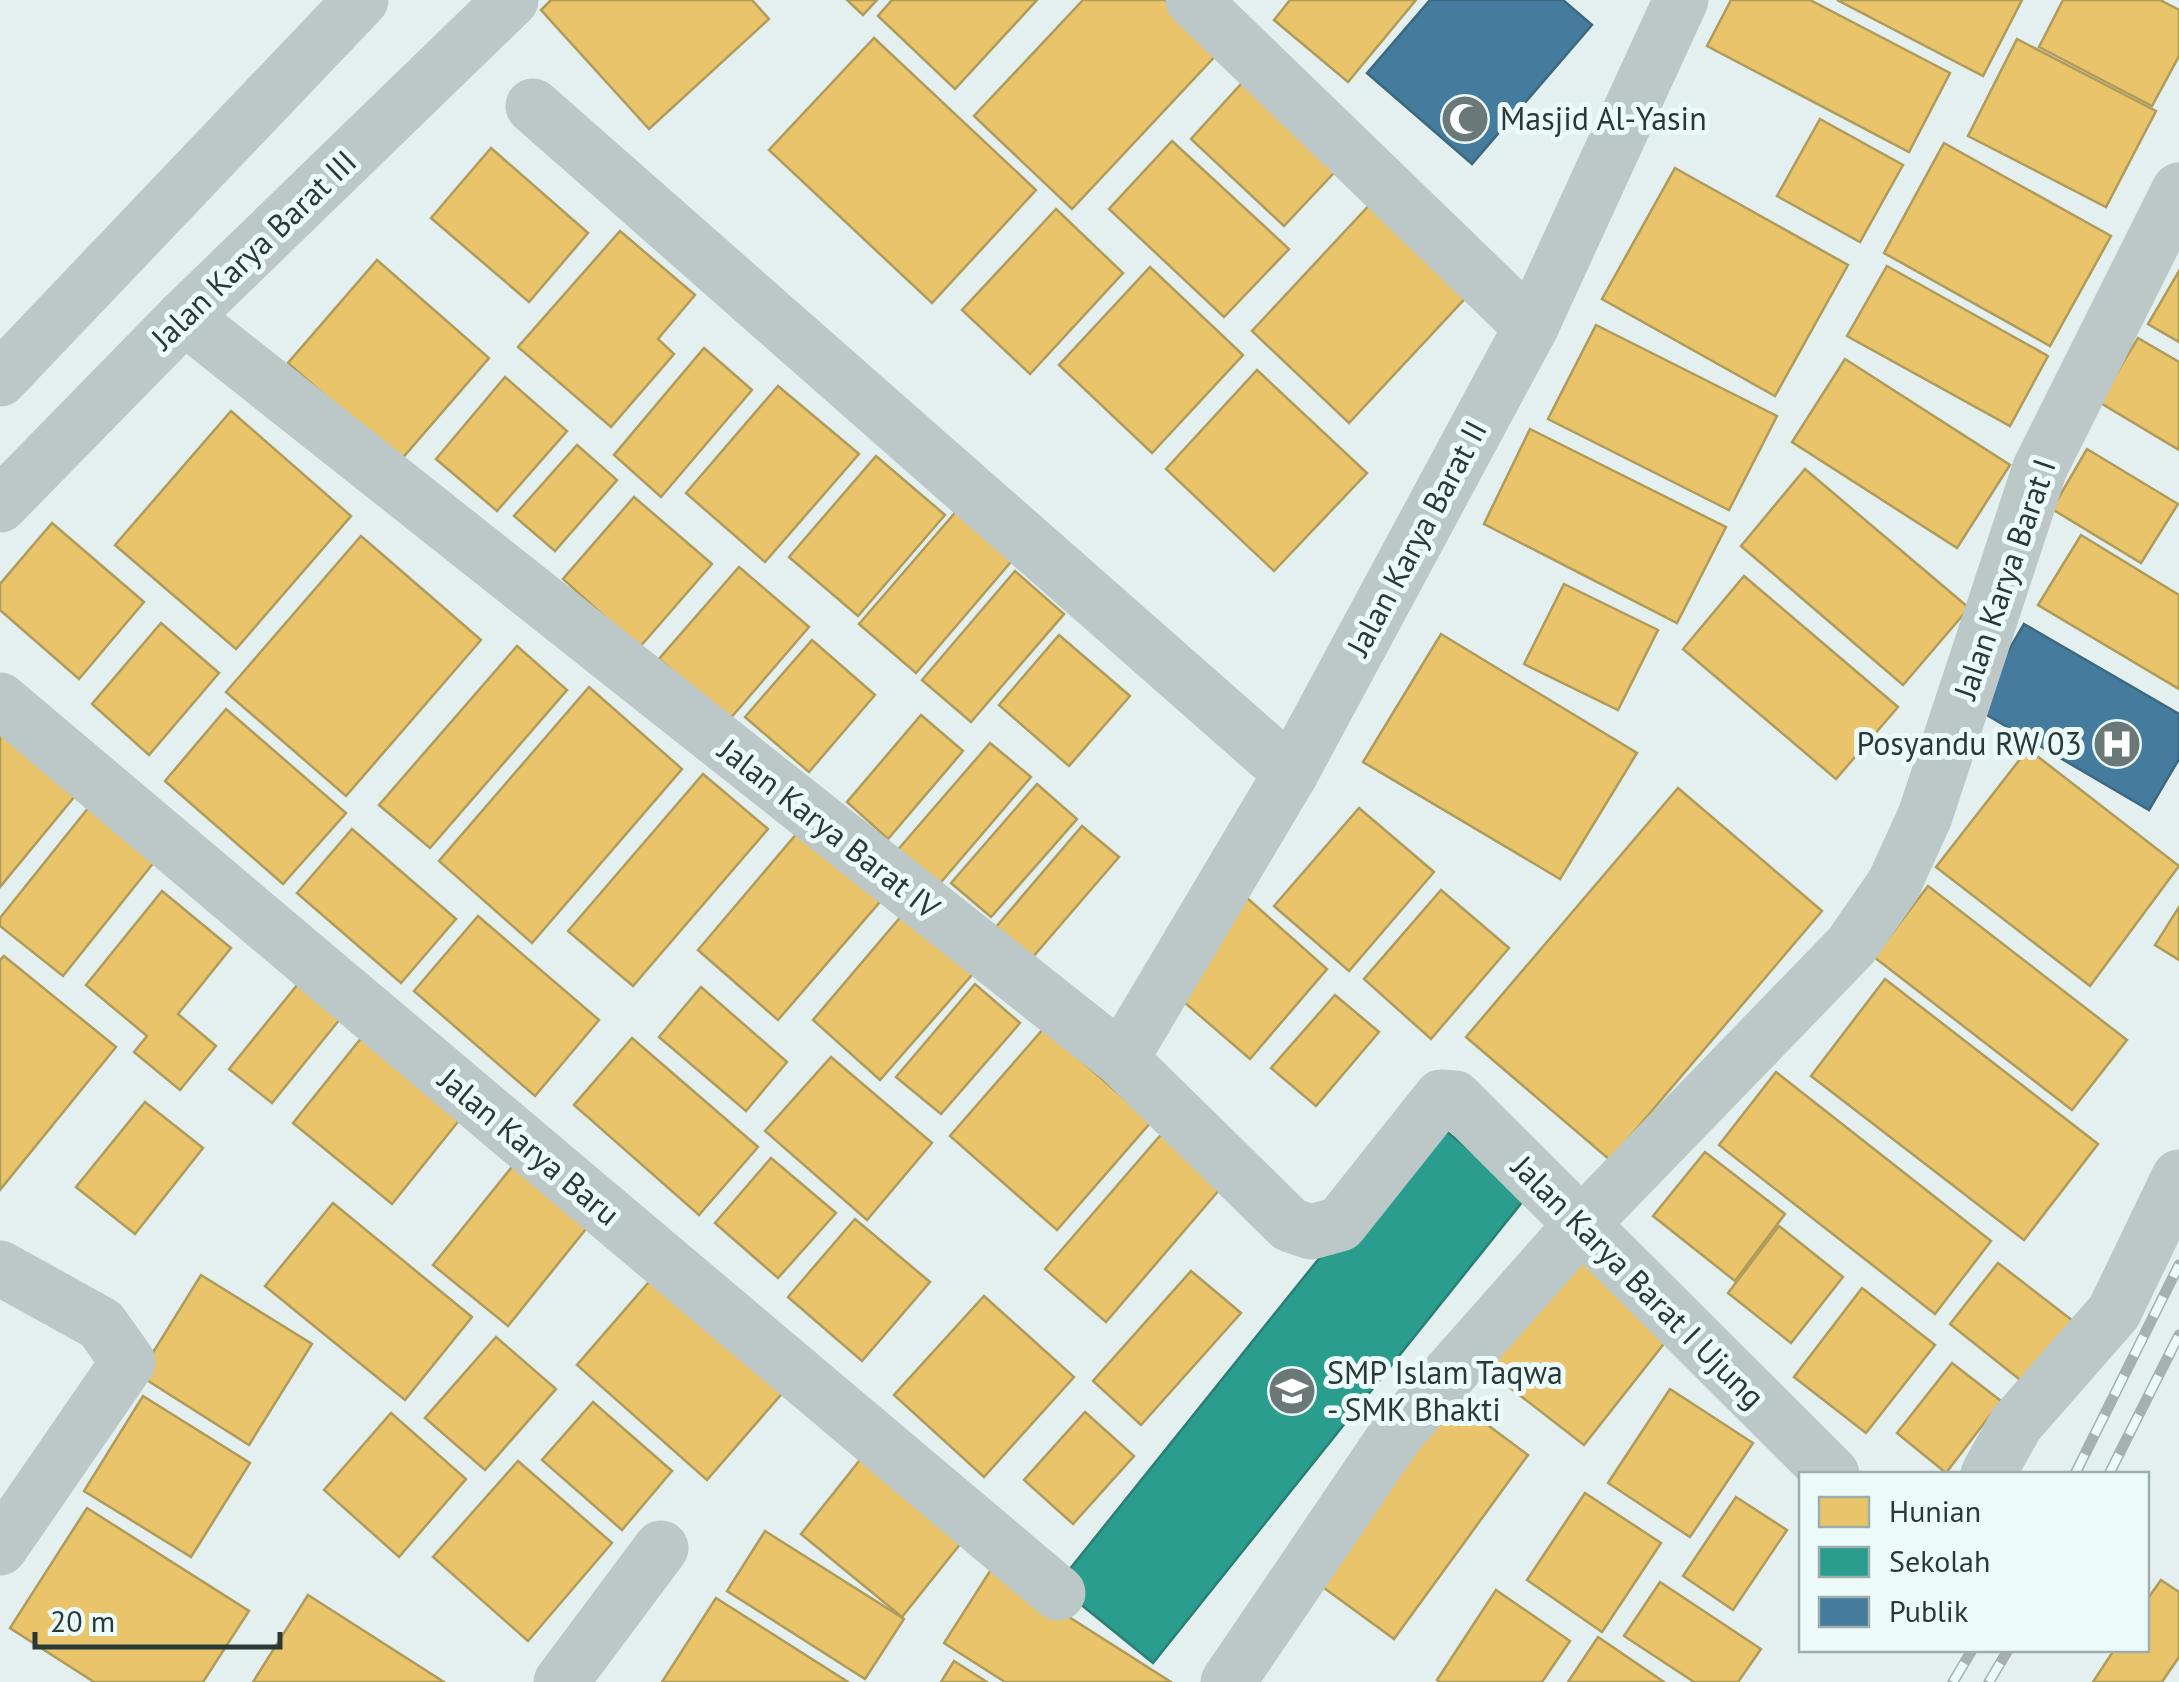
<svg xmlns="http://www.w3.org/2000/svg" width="2179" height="1682" viewBox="0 0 2179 1682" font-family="'PT Sans',sans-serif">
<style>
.homes{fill:#e9c46a;stroke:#af9b5a;stroke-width:2.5}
.schools{fill:#2a9d8f;stroke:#2a7f74;stroke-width:2.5}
.public{fill:#457b9d;stroke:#3d687e;stroke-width:2.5}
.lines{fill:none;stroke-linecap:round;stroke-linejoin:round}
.minor{stroke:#bcc8c7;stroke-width:55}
.rail-casing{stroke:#a6b0af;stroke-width:11}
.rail{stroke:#ecfbfa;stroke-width:8;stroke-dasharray:22;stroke-linecap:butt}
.labels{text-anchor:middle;stroke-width:10;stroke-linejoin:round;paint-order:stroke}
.poi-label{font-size:32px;fill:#293a36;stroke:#ecfbfa;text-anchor:start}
.street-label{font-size:32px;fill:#293a36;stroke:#ecfbfa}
</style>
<rect width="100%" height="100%" fill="#e4efef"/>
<g class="homes">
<path d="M551 0H752L769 19 649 129 541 10Z"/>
<path d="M847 0H877L863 15Z"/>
<path d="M892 0H1037L955 89 878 16Z"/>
<path d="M1083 0H1165L1220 51 1072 209 974 116Z"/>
<path d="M1290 0H1416L1348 82 1274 20Z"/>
<path d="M1731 0H1810L1950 73 1909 152 1707 46Z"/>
<path d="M1837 0H2022L1983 76Z"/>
<path d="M2063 0H2160L2179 10V56L2152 106 2039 47Z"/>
<path d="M874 38 1036 190 932 303 769 150Z"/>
<path d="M2017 39 2156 111 2106 207 1968 136Z"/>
<path d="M1251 73 1346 160 1284 226 1191 139Z"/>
<path d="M1820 119 1903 165 1860 242 1777 196Z"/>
<path d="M1172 141 1289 249 1224 317 1109 209Z"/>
<path d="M1944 143 2111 236 2050 346 1884 253Z"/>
<path d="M491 148 588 233 529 302 431 218Z"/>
<path d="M1675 168 1848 265 1775 396 1602 299Z"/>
<path d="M1374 200 1472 291 1349 423 1252 331Z"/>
<path d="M1056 209 1123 273 1030 374 962 310Z"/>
<path d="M620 231 695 295 658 339 674 354 611 427 518 347Z"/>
<path d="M377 260 489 358 400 461 288 363Z"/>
<path d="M1887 266 2048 356 2010 426 1847 336Z"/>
<path d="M1150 267 1243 355 1152 453 1059 365Z"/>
<path d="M2179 271V342L2148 324Z"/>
<path d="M1596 325 1777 416 1729 510 1548 419Z"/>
<path d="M2138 338 2179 362V450L2099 402Z"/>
<path d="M704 348 752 390 661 497 614 455Z"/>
<path d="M1845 359 2010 465 1957 548 1792 442Z"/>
<path d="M1257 370 1367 473 1274 571 1166 469Z"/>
<path d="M505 377 567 431 497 511 436 459Z"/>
<path d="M778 386 859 454 765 562 686 493Z"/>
<path d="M231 411 351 516 236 649 115 545Z"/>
<path d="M1530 429 1726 527 1677 623 1484 524Z"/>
<path d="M577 445 617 480 555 551 514 516Z"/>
<path d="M2087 449 2178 504 2141 563 2052 509Z"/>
<path d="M876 456 945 515 858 616 789 557Z"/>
<path d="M1805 469 1969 608 1903 685 1741 546Z"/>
<path d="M634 497 712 564 639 648 563 579Z"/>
<path d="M966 500 1022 549 916 673 859 624Z"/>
<path d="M52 523 144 602 79 679 0 610V584Z"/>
<path d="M2081 535 2179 595V689L2038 605Z"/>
<path d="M361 536 481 640 346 796 226 692Z"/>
<path d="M739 567 809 627 729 720 659 659Z"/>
<path d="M1015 571 1064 614 971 722 922 680Z"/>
<path d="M1744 576 1898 707 1836 779 1683 649Z"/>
<path d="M1564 584 1658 630 1618 710 1524 664Z"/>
<path d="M161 623 219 673 149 755 92 704Z"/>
<path d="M1441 634 1637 753 1560 879 1363 762Z"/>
<path d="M1059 635 1130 696 1069 766 999 705Z"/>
<path d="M812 640 875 695 809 772 745 717Z"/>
<path d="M517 646 567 690 430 848 379 805Z"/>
<path d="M589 687 682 769 532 943 439 861Z"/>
<path d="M226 709 346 813 283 884 165 781Z"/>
<path d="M921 715 963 751 888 839 847 802Z"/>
<path d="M0 734 75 796 0 887Z"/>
<path d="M990 743 1031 777 936 888 895 853Z"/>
<path d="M2028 749 2179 866 2090 986 1936 867Z"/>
<path d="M703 774 768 829 633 986 568 931Z"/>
<path d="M1037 784 1077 819 991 917 951 883Z"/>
<path d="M1678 788 1822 911 1610 1160 1466 1037Z"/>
<path d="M89 807 155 861 63 976 0 926V918Z"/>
<path d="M1359 808 1434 872 1349 971 1274 906Z"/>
<path d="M804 825 885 896 778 1020 698 950Z"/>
<path d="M1082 826 1119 857 1020 972 984 941Z"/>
<path d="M352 829 456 919 401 983 297 893Z"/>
<path d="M1928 886 2127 1040 2072 1110 1874 957Z"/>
<path d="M1441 890 1509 948 1431 1039 1364 979Z"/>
<path d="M162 891 231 948 178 1014 216 1046 180 1090 134 1052 147 1036 86 985Z"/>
<path d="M1246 897 1327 969 1250 1059 1169 989Z"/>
<path d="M909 907 978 968 880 1080 813 1020Z"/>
<path d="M2179 907V960L2155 945Z"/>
<path d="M478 916 599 1020 535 1096 414 991Z"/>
<path d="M4 956 116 1047 0 1190V960Z"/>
<path d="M1885 979 2098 1144 2024 1240 1811 1076Z"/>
<path d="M298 984 340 1019 272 1103 229 1069Z"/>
<path d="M975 984 1020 1023 941 1114 896 1077Z"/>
<path d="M701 987 787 1062 746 1111 659 1037Z"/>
<path d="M1335 995 1379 1032 1316 1106 1271 1068Z"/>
<path d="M1044 1028 1151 1122 1057 1230 950 1136Z"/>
<path d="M362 1037 461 1118 392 1204 293 1123Z"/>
<path d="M632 1038 758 1147 699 1215 574 1105Z"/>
<path d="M831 1057 932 1143 867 1220 765 1131Z"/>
<path d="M1776 1072 1991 1241 1935 1314 1719 1145Z"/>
<path d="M145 1102 203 1148 135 1234 76 1187Z"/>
<path d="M1165 1130 1226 1182 1106 1322 1045 1269Z"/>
<path d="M1705 1152 1785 1214 1735 1281 1653 1216Z"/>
<path d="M771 1158 836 1213 778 1278 715 1223Z"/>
<path d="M515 1163 590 1224 508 1326 433 1265Z"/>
<path d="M333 1203 472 1317 405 1400 265 1286Z"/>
<path d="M855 1219 930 1282 862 1361 788 1297Z"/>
<path d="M1779 1226 1843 1277 1791 1343 1728 1293Z"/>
<path d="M1570 1251 1674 1331 1584 1445 1482 1366Z"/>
<path d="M1998 1263 2073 1321 2024 1383 1950 1324Z"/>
<path d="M661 1268 792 1382 707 1480 577 1365Z"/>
<path d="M1191 1271 1241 1313 1141 1425 1093 1381Z"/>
<path d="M201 1275 312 1344 249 1445 139 1375Z"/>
<path d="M1862 1288 1935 1345 1866 1433 1794 1377Z"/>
<path d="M984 1296 1074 1377 984 1477 894 1395Z"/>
<path d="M496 1337 556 1389 485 1470 425 1418Z"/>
<path d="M1952 1363 2001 1401 1946 1473 1897 1433Z"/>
<path d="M1670 1389 1753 1443 1690 1537 1608 1483Z"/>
<path d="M1442 1391 1528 1455 1394 1639 1309 1577Z"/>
<path d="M143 1396 250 1463 191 1557 84 1491Z"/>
<path d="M593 1402 672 1471 622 1530 542 1460Z"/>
<path d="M1085 1412 1134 1456 1073 1524 1024 1480Z"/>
<path d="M391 1413 466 1479 399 1557 324 1490Z"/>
<path d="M871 1446 973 1528 902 1617 801 1534Z"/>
<path d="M518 1461 612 1543 528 1641 433 1557Z"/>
<path d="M1585 1493 1661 1543 1602 1632 1527 1580Z"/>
<path d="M1736 1497 1787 1530 1733 1610 1683 1576Z"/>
<path d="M87 1508 249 1611 203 1682H94L10 1628Z"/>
<path d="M765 1531 904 1619 865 1679 727 1591Z"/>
<path d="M992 1568 1171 1682H1005L944 1643Z"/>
<path d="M2161 1580 2179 1592V1657L2162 1682H2093L2114 1650H2146V1601Z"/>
<path d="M1660 1582 1761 1649 1738 1682H1694L1624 1636Z"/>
<path d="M1496 1590 1570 1641 1542 1682H1440L1437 1680Z"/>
<path d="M308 1595 444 1682H253Z"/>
<path d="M716 1598 848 1682H662Z"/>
<path d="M1598 1637 1664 1682H1568Z"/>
<path d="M954 1661 987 1682H941Z"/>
</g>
<path class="schools" d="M1431 1119 1527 1196 1153 1663 1057 1585Z"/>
<g class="public">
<path d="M1430 0H1563L1592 25 1472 164 1367 73Z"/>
<path d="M2024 624 2179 714V759L2149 810 1975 708Z"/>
</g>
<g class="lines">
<g class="minor">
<path d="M1193 0 1531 327"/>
<path d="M533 106 1291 773"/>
<path d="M184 317 1121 1059 1290 1225 1311 1232 1340 1224 1441 1097 1455 1098 1832 1474"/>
<path d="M0 379 361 0"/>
<path d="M0 505 184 317 511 0"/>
<path d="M0 700 1058 1593"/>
<path d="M1121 1059 1291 773 1531 327 1681 0"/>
<path d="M0 1268 101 1324 128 1362 0 1548"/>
<path d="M1988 1474 2016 1424 2114 1312 2179 1177"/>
<path d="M561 1682 661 1548"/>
<path d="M1228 1682 1397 1433 1582 1224 1851 946 1894 884 1925 816 2040 468 2179 190"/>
</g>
<g class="rail-casing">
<g id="rail">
<path d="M2075 1474 2179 1265"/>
<path d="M2109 1474 2179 1335"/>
<path d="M1953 1682 1972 1650"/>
<path d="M1989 1682 2008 1650"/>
</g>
</g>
<use href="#rail" class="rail"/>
</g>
<defs>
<g id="mosque-disc" transform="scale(2.5)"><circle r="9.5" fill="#6a7977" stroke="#ecfbfa"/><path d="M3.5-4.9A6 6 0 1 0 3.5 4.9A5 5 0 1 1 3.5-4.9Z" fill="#fff"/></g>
<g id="hospital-disc" transform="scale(2.5)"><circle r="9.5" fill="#6a7977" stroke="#ecfbfa"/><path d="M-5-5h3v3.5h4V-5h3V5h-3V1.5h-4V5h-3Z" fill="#fff"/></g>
<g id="school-disc" transform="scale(2.5)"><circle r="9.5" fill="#6a7977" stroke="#ecfbfa"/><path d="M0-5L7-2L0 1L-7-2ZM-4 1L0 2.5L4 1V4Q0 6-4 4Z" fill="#fff"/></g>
</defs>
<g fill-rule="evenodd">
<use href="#mosque-disc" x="1465" y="119"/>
<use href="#hospital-disc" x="2117" y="744"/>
<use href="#school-disc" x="1292" y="1391"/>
</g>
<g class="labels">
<g class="poi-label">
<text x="1500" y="130">Masjid Al-Yasin</text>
<text x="2082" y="755" text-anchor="end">Posyandu RW 03</text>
<text x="1327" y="1384">SMP Islam Taqwa<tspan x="1327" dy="37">- SMK Bhakti</tspan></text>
</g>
<g class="street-label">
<text transform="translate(254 250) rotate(-44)" y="11">Jalan Karya Barat III</text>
<text transform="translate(1417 538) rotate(-62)" y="11">Jalan Karya Barat II</text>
<text transform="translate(2005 579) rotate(-71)" y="11">Jalan Karya Barat I</text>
<text transform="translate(829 829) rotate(38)" y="11">Jalan Karya Barat IV</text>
<text transform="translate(529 1147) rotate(40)" y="11">Jalan Karya Baru</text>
<text transform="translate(1638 1282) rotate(45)" y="11">Jalan Karya Barat I Ujung</text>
</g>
</g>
<rect x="1799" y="1472" width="350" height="180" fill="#ecfbfa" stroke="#9eaeac" stroke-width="2.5"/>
<rect x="1819" y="1497" width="50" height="30" fill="#e9c46a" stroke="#9eaeac" stroke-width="2.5"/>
<text x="1889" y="1522" font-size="30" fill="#293a36">Hunian</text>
<rect x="1819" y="1547" width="50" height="30" fill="#2a9d8f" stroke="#9eaeac" stroke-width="2.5"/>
<text x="1889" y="1572" font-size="30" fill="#293a36">Sekolah</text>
<rect x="1819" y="1597" width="50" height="30" fill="#457b9d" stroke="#9eaeac" stroke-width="2.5"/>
<text x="1889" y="1622" font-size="30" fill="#293a36">Publik</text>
<path d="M35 1632v15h245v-15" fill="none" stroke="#293a36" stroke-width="5"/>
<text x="50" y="1632" font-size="30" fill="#293a36" stroke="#ecfbfa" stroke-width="8" paint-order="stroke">20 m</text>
</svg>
